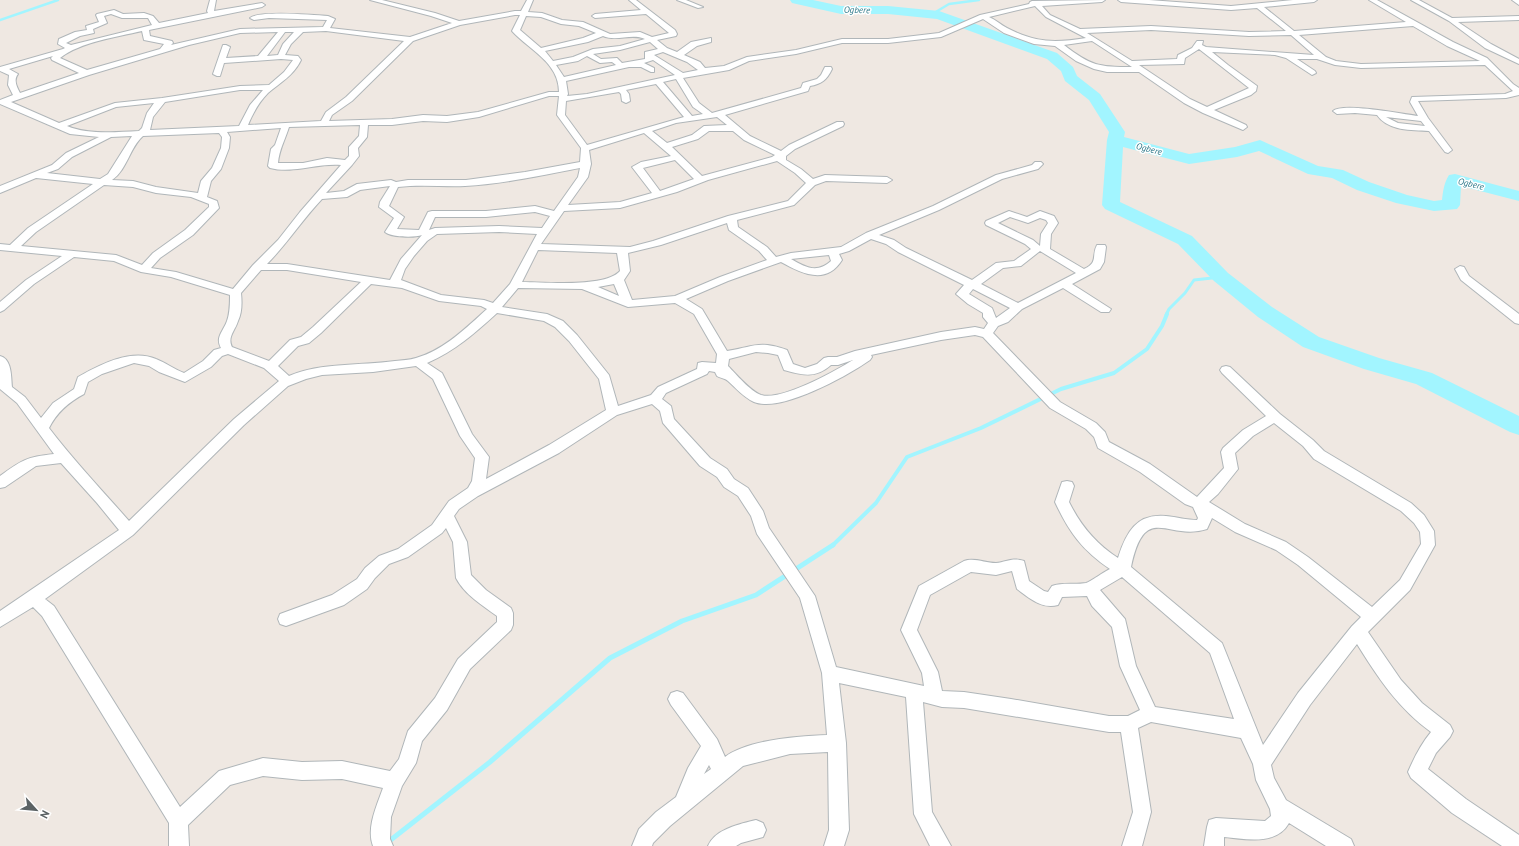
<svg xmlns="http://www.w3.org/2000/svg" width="1519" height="846" viewBox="0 0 1519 846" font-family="'PT Sans',sans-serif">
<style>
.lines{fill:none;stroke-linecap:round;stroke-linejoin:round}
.stream-far3{stroke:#a2f5ff;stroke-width:2.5}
.stream-far2{stroke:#a2f5ff;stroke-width:3}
.stream-far1{stroke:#a2f5ff;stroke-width:4}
.stream{stroke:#a2f5ff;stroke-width:5}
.river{fill:#a2f5ff;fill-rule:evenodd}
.street-casing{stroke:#b0b6b9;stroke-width:2}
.street{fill:#fff;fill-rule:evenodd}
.labels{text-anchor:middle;stroke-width:3;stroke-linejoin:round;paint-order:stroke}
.far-water-label{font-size:9px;font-style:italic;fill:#2d798a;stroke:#fff}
</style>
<rect width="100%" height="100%" fill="#efe8e2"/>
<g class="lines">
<g class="stream-far3">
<path d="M939 15 934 13 949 4 979 0"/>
<path d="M0 20 58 0"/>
</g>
<path class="stream-far2" d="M1166 315 1169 309 1185 293 1194 280 1221 277"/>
<path class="stream-far1" d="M832 546 876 503 907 457 981 428 1061 389 1114 373 1147 349 1162 326 1167 314"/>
<path class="stream" d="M383 846 490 762 610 658 682 621 756 595 833 545"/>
<path class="river" d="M790 0H813L841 6H888L939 11 1057 53 1073 67 1077 76 1100 94 1125 132 1124 137 1189 154 1235 147 1260 140 1318 166 1343 170 1369 182 1407 195 1434 201 1442 200C1443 191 1444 183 1449 175L1455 174 1519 191V201L1461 186 1460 205 1457 209 1434 211 1396 203 1357 190 1332 178 1308 174 1259 151 1237 157 1189 164 1123 147 1120 202 1192 236 1228 273 1272 307 1319 337 1379 358 1432 373 1519 416V435L1510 432 1416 384 1364 369 1303 347 1258 317 1214 281 1178 244 1105 209 1102 205 1107 140 1109 132 1089 100 1065 81 1061 71 1047 59 937 19 888 14H841L792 3Z"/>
<g class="street-casing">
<g id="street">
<path d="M210 0H216L214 11 262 3 265 5 262 7 149 30 150 36 172 41 173 43 171 45 240 29 323 27 327 20 269 18 254 20 250 18C260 10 313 15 328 16L335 19 330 28 410 37 452 23 431 16 370 0H382L435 13 459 21 515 11H521L527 0H533L528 12 542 13 562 20 583 22 610 34 640 32 652 37 669 33 646 14 595 18 592 16 595 14 641 10 629 0H636L675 30 677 34 676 36 657 40 667 48 677 52 691 42 711 38V42L697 46 684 55 700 62 705 68 724 66 747 57 796 50 842 39H888L939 33 980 15 1029 4 1030 2 1032 1 1105 0 1102 2 1042 6 1050 15 1080 29 1151 26 1249 32 1286 31 1257 8 1231 10 1121 2 1118 0H1149L1231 6 1293 0H1317L1314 2 1264 7 1294 31 1406 22 1369 0H1377L1453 42 1487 58 1513 84 1519 88V95L1506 98 1418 101 1428 118 1452 150 1448 153 1445 152 1429 131C1411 130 1388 131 1377 115L1355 113 1337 114 1333 111C1342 102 1403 114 1418 116L1410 102 1412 97 1505 94 1513 91 1485 65 1361 68 1335 65 1317 59H1297L1315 71 1316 73 1312 75 1286 58 1275 55 1212 52 1228 65 1257 86 1256 91 1251 95 1214 110 1246 125 1247 127 1243 130 1203 113 1184 103 1139 72H1107L1094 69 1076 61 1055 46 1034 44 1004 33 983 19 941 37 888 43H842L796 54 749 61 729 70 683 78 699 103 712 113 801 88 803 83 817 79 821 75 825 67H831L832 69C827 80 821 84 810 86L808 91 725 115 750 136 781 151 789 145 837 122H843L844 124 843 126 795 149 786 156V160L801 169 813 179 825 175 887 177 892 180 887 183 826 181 815 185 794 205 737 220 738 227 767 247 776 257 791 253 841 247 866 233 933 206 996 175 1032 165 1035 162H1041L1043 164 1038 169 1002 179 939 210 879 235 894 240 906 248 972 280 996 263 1014 261 1031 249 1025 244 986 225 985 223 986 221 1009 211 1027 217 1040 211 1054 216 1058 223 1051 234 1050 249 1084 269C1099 262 1091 256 1097 245H1105L1106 247 1104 262 1100 269 1072 284 1111 309 1109 312H1101L1063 288 1022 309 1008 322 998 326 993 333 1060 402 1096 423 1105 432 1109 442 1150 464 1197 497 1224 468 1221 452 1223 448 1243 430 1266 416 1222 373 1220 370 1222 367 1226 366 1230 367 1280 414 1313 440 1324 451 1411 503 1424 515 1434 531 1435 545 1410 590 1368 632 1401 680 1422 703 1450 725 1453 731 1450 737 1436 753 1428 769 1466 799 1519 835V846H1502L1452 813 1411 778 1408 772C1414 758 1421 744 1431 732 1399 709 1378 678 1357 644L1310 705 1271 765 1274 778 1286 800 1351 839 1354 846H1326L1289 823C1276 846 1246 839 1224 837V846H1204L1207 827 1209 820 1216 818 1265 821 1271 816 1270 809 1256 780 1253 764 1241 738 1151 722 1138 728 1151 812 1142 846H1122L1133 812 1121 732H1109L964 708 942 707 923 702 932 812 951 846H930L914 814 906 697 839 683 846 743 849 830 844 846H824L829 830 828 752 790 754 743 766 670 826 653 843 652 846H632L639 829 656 812 676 797 688 768 701 746 671 705 668 699 671 693 677 691 683 693 717 739 725 757C747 740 799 736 827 735L822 673 800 598 757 534 751 516 738 496 724 487 717 477 700 466 663 423 660 411 652 404 617 415 559 453 478 496 459 509 454 516 467 542 471 575 486 590 511 608 513 613V625L511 630 470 669 447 710 422 741 416 763 402 786 391 817 390 839 393 846H373C366 828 377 805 383 788L342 779 302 780 263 776 230 785 188 825 189 846H169V823L42 616 33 607 0 627V611L119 530 97 503 61 463 36 466 5 487 0 488V476C22 460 26 457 54 454L17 403 0 389V356C12 359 11 377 12 387L25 397 41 418 53 403 74 389 78 377C99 365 131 348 156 359 166 363 174 369 184 373L203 361 214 350 221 348C215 337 223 332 227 321 230 313 230 303 230 295L171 277 141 272 114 261 74 257 34 284 4 310 0 312V302L26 280 62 256 0 250V244L10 245 28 228 93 184 36 178 0 193V186L52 165 66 153 99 137 70 134 0 104V100L13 95 8 85 9 75 0 71V67L63 49 65 48 58 44 59 39 75 32 87 30 86 26 99 22 96 15 97 14 114 10 123 14 144 13 153 16 159 23 208 13 207 11ZM1035 6 1046 17 1086 38C1055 43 1036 43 1007 28 1001 25 996 20 989 17ZM111 14 122 18H148L152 25 71 45 66 43 80 36 94 33 93 29 107 23 104 16ZM515 15H520L512 31C529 50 559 62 559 92H549L478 112 447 116 423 115 392 119 329 121 332 115 352 101 413 41 460 25ZM526 16 541 17 561 24 579 26 596 33 583 38 541 48 520 30ZM1413 26 1447 46 1480 61 1361 64 1336 61 1326 57 1299 35ZM1151 30 1249 36 1291 35 1314 55 1206 47 1202 45 1203 41H1197L1192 48 1178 55 1177 59 1132 61 1087 33ZM142 31 144 40 164 44 160 49 87 70 60 58C80 42 117 37 142 31ZM326 31 404 41 346 97 326 112 321 121 248 125C253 113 259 102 268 93 280 83 294 75 301 60L298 56 285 55 291 44 303 32ZM278 32 258 56 226 58 230 47 226 45H223L213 74 217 76H220L224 63 281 59 293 60 284 72 269 85 240 86 162 98 115 103 59 123 11 102 89 75 189 45 240 33ZM285 32H294L283 44 278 55 267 56ZM603 36C616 42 632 33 645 39L620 46 593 49 573 57 553 61 545 51 588 42ZM1092 41 1132 67C1099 67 1091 66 1064 45ZM650 42 658 49 645 52V59L622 63 617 58 601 59 593 54 620 50ZM1199 49 1249 88 1207 107 1190 99 1139 65 1184 64 1185 58ZM663 52 687 62 698 70 683 73 654 55ZM53 56 51 58 52 60 79 73 20 93C17 87 13 80 18 74L9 69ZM587 56 600 63 612 62 616 65 564 77 556 65 578 61ZM653 60 675 75 587 94 567 96 568 94 566 81 629 67H641L651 72H654V68L644 63ZM676 79 693 107 703 114 692 116 663 82ZM656 84 684 117 587 145 565 115 566 101 619 92 621 94 622 101 626 103 630 101 629 94 626 90ZM240 90H263L250 105 239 126 150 130 153 117 165 102ZM549 96H559L557 115 581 148 580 162 525 172 466 180H408L396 182 391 180 357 184 344 191 326 193 352 165 359 156 358 148 367 137 368 125H392L423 121 447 122 479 117ZM154 103 147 113 142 128 139 131C116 132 88 135 67 126L116 107ZM717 117 727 125 704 126 692 135 667 143 652 131 676 123ZM1386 117 1421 121 1425 126 1398 123ZM360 125 359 136 349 147V156L345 160 327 158 303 163H278C279 150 285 140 289 127ZM281 128 275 145 271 149 268 166 270 168C293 174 317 163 341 165L300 212 278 240 253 265 233 289 176 272 151 268 160 258 193 235 219 208 217 201 207 197 211 181 221 169 229 148 230 137 227 132ZM709 131H733L744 140 775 155 772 157 702 176 672 147 698 139ZM219 133 222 137 221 148 212 168 201 181 198 193 156 187 133 181 112 180C127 170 130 147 143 136ZM644 133 671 156 641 162 632 167 652 193 620 202 568 205 588 177 591 164 589 150ZM132 136 108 174 100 179 47 173 58 169 72 157 111 137ZM675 160 694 179 660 191 643 168ZM777 161 795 173 806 183 788 201 728 216 653 241 630 247 541 244 564 211 620 208 677 192 708 180ZM580 168 578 177 554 211 535 206 486 211H432L428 212 419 230 397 229 404 217 389 206 398 187C421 184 443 187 465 186 504 184 542 175 580 168ZM104 185 133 187 156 193 191 197 209 204V207L185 230 153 253 142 265 116 255 21 246 36 232ZM390 186 380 202 379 207 394 218 385 232C390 237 414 238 422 235L401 259 390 280 287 264H267C287 244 302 220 322 199L347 197 360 190ZM535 212 550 216 542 228 499 226 435 228 429 230 435 217H486ZM1010 217 1028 223 1040 218 1046 220 1048 223 1041 234 1040 246 1033 240 998 223ZM727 223 729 230 759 251 767 260 720 277 675 296 632 300 624 280 630 271 628 253 661 245ZM499 232 537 234 510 284 493 303 484 300 441 295 401 280 405 269 414 256 427 241 437 234ZM871 239 886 244 898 252 964 285 956 294 968 304 983 313V317L988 323 984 329 975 327 941 332 855 351 837 357H828L824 358 817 364 805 368 793 364 787 350C758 340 754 347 727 351L702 309 686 299 728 281 781 262C801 273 826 286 842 260L839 254 849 251ZM538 250 617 253 620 271C605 288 544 282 522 282ZM1040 251 1076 273 1018 303 981 284 1003 268 1021 266ZM829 255 831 261C817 274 805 267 791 259ZM261 270H287L361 282 313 327 301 337 290 340 269 361 232 347C227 337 235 331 238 321 242 313 242 302 241 293ZM371 284 402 288 439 301 481 306 487 309C466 328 444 350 416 358 410 360 402 360 395 361 360 366 322 362 289 376L278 366 298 346 309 343 321 333ZM614 284 619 296 598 287ZM518 288 582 289 628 307 675 303 694 314 717 354 716 363 702 362 698 363 697 369 658 387 651 395 618 406 609 375 577 335 563 321 547 314 502 307ZM973 289 1010 308 996 318 992 308 969 294ZM497 313 544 321 555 327 569 341 599 379 606 410 549 445 486 479 489 457 472 434 442 373 427 363C455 351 475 333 497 313ZM975 335 983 337 1050 408 1086 429 1094 437 1098 448 1140 472 1185 504 1193 507 1198 518 1197 520C1187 520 1177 517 1166 516 1136 513 1126 533 1118 558 1096 544 1081 526 1069 502L1074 486 1072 482 1067 481 1062 482 1055 502C1069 532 1082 550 1110 569 1105 571 1090 582 1086 583 1074 585 1063 582 1052 586L1048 592 1044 591 1029 581 1024 561C1013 557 1006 562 996 563 985 563 974 557 964 561L919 586 901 630 922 673 924 686 836 667 815 596 769 528 763 511 748 488 734 479 727 469 710 458 674 419 671 406 662 399 666 393 707 374 709 371 715 372 717 376C720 378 725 378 728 381 736 388 743 397 754 402 781 413 847 376 870 360L872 357 871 355 941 340ZM756 352 768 353 778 355 784 370C802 375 815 379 831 365H838L853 360C835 371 782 401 761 395 750 391 736 374 728 366L729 359ZM228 354 264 368 279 381 234 419 129 521C102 490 74 461 49 428 57 412 69 402 84 394L88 382 102 374 134 363 149 366 159 372 185 382 211 367 222 356ZM416 366 433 379 460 436 475 458 472 481 468 488 449 501 432 525 398 549 379 556 365 568 357 579 332 595 280 614 278 619 280 624 286 626 344 605 367 589 375 578 389 564 408 557 442 533 446 528 453 542 456 578C464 594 483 606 497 616V622L458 659 435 698 408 731 399 759 390 771 342 761 302 762 263 758 219 771 180 807 54 606 45 599 133 535 244 425 288 386 306 379 322 375 373 372ZM1274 423 1303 446 1314 459 1401 511 1414 523 1420 532 1421 544 1400 580 1372 607 1308 557 1286 542 1245 524 1209 502 1218 494 1238 469 1235 453 1253 436ZM1212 518 1235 532 1276 550 1298 565 1361 617 1352 626 1298 693 1263 745 1222 643 1131 567C1145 500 1168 542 1207 529ZM1012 571 1017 589C1028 597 1042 610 1058 605L1062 597 1087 596 1092 606 1112 627 1120 666 1140 710 1128 716H1109L1011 699 964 692 942 691 938 672 917 630 930 595 971 572 996 575ZM1122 577 1210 653 1234 719 1155 707 1136 666 1125 619 1100 590ZM709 765 711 769 704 774Z"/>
<path d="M677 0H686L703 7 698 8Z"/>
<path d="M1411 0H1419L1452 18 1519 16V20L1458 22 1491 44 1519 59V64L1485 48 1449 21Z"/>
<path d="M1512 0H1519V5Z"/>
<path d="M1460 266 1464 267 1469 276 1519 314V324L1515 323 1461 280 1455 269Z"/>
<path d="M756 820 763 823 766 830 763 837 741 843 736 846H708C715 829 740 824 756 820Z"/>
</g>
</g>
<use href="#street" class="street"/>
</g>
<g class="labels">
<g class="far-water-label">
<text transform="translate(857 10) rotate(1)" y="3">Ogbere</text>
<text transform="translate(1149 149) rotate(14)" y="3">Ogbere</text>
<text transform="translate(1471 184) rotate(13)" y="3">Ogbere</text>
</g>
</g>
<g transform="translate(36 810) rotate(117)" stroke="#ffffff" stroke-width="3" paint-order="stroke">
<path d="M0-3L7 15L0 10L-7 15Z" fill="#5b6264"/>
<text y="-6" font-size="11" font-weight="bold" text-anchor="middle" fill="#5b6264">N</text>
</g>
</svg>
